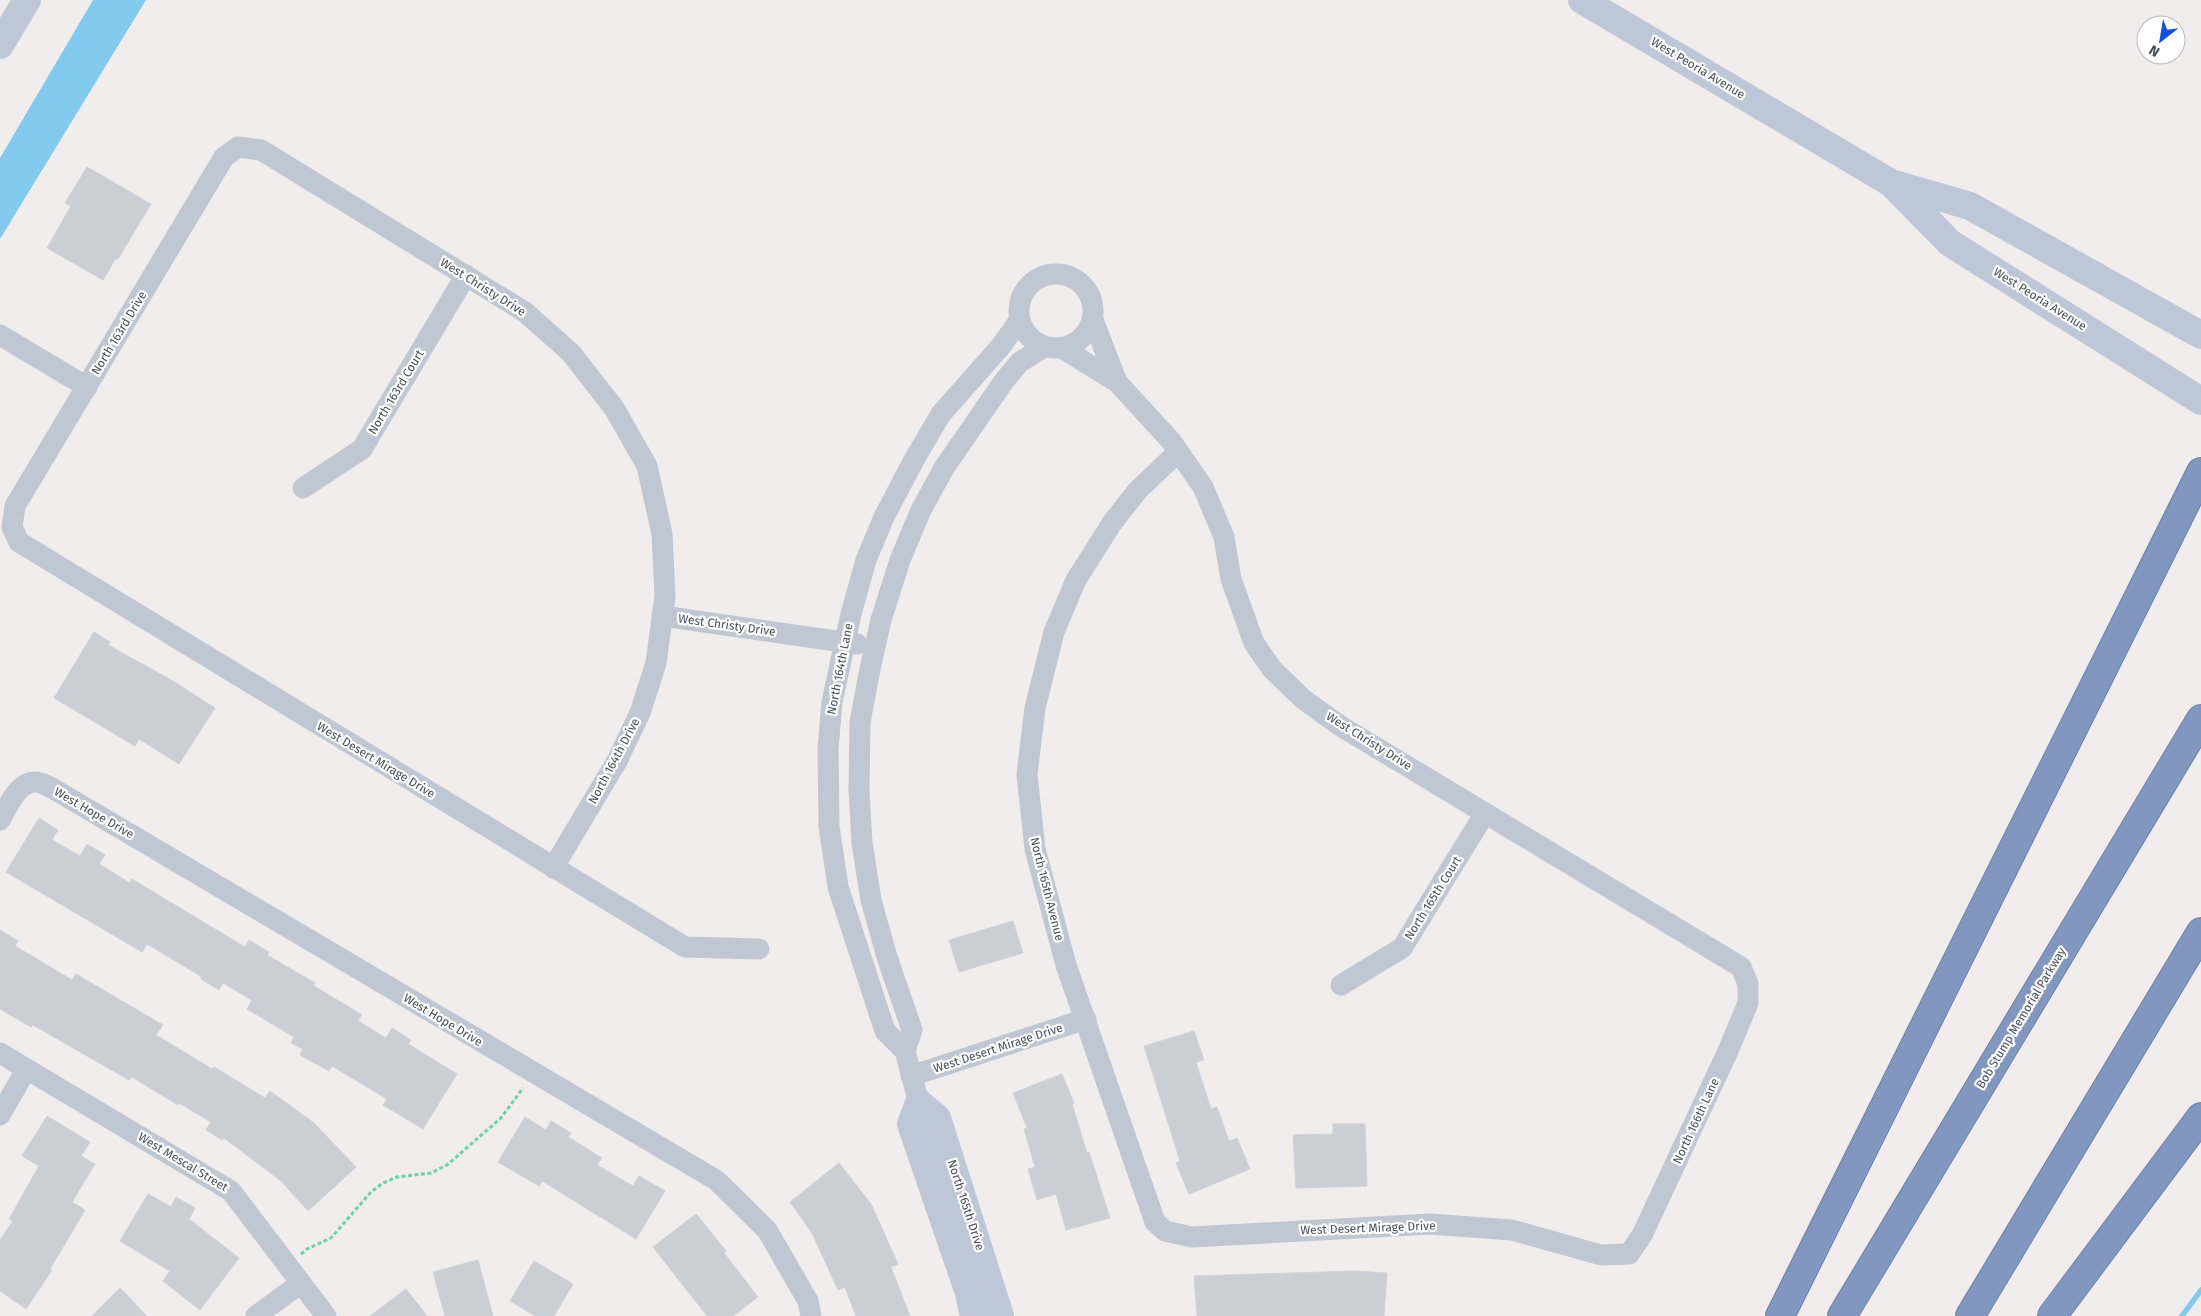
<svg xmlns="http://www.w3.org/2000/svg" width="2201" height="1316" viewBox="0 0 2201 1316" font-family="'Fira Sans',sans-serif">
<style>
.water{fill:#83caef}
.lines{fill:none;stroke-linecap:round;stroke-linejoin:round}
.stream{stroke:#83caef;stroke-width:5.5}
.building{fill:#cbced5;stroke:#d0d2d9}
.highway-casing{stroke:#6d82aa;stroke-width:30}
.path{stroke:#6fd0ad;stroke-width:3;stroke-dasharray:4 2.5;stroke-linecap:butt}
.street{stroke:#bfc7d3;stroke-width:21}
.secondary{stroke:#bec7d7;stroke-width:28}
.highway{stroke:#8297bf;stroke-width:28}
.labels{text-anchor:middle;stroke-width:4.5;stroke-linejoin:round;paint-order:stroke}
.street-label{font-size:12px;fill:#444d5b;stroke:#fff}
</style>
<rect width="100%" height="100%" fill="#f0edec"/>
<path class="water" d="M93 0H146L0 239V158Z"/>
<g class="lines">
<path class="stream" d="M2182 1316 2201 1290"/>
</g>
<g class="building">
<path d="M87 167 151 204 118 259 116 258 103 280 47 248 71 206 65 203Z"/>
<path d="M94 632 110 642 108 645 173 681 215 708 179 764 139 739 135 746 54 698Z"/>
<path d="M39 818 58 830 52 840 80 856 87 844 105 855 99 864 130 883 132 879 245 947 249 940 269 952 267 955 315 983 314 986 362 1015 358 1021 386 1038 392 1028 411 1040 408 1044 457 1074 423 1129 383 1105 387 1099 332 1066 329 1071 300 1055 303 1049 291 1043 294 1037 247 1009 252 1000 223 983 219 990 201 979 202 977 147 944 142 952 6 872Z"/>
<path d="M1013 921 1023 953 959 972 949 940Z"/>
<path d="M0 930 18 941 15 946 72 980 76 974 163 1025 156 1035 212 1069 214 1067 265 1098 270 1091 314 1123 356 1167 308 1211 281 1181 224 1138 222 1140 206 1130 211 1122 179 1103 178 1105 132 1077 129 1080 33 1025 31 1027 0 1009Z"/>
<path d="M1194 1031 1204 1060 1196 1062 1211 1109 1217 1107 1229 1141 1237 1138 1250 1169 1189 1194 1176 1163 1180 1161 1144 1046Z"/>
<path d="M1062 1074 1074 1103 1072 1104 1087 1153 1089 1152 1110 1218 1066 1230 1056 1194 1037 1200 1028 1169 1035 1167 1024 1129 1027 1128 1013 1093Z"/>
<path d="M47 1116 90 1142 81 1156 95 1164 72 1202 85 1210 50 1269 52 1270 26 1309 0 1291V1240L13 1221 9 1219 39 1166 22 1156Z"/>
<path d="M525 1117 546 1130 551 1121 571 1133 568 1137 602 1158 597 1165 633 1186 639 1176 665 1191 636 1239 542 1181 539 1186 498 1162Z"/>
<path d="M1333 1124H1365L1367 1186 1296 1188 1293 1135 1333 1134Z"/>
<path d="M839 1163 871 1204 898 1264 891 1267 910 1316H856L845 1287 838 1290 812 1233 790 1202Z"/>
<path d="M148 1194 171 1207 176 1197 195 1208 189 1219 239 1258 200 1310 163 1281 170 1271 120 1241Z"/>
<path d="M696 1214 726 1251 724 1253 758 1297 733 1316H707L653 1247Z"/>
<path d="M478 1260 493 1316H445L433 1272Z"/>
<path d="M534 1261 573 1284 554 1316H535L510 1301Z"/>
<path d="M1356 1271 1387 1273 1384 1316H1197L1194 1276Z"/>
<path d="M120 1288 147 1316H92Z"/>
<path d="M406 1289 427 1316H370Z"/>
</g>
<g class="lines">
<g class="highway-casing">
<g id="highway">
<path d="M1780 1316 2201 472"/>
<path d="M1842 1316 2201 719"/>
<path d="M1970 1316 2201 932"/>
<path d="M2052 1316 2201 1117"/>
</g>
</g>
<path class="path" d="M301 1254 307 1249 331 1238 371 1192 383 1183 397 1177 431 1173 447 1165 501 1118 523 1088"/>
<g class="street">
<circle cx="1056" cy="311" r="37"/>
<path d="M1093 320 1117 382"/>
<path d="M0 335 87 387"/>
<path d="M1062 348 1117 382 1171 441 1203 487 1224 537 1231 579 1254 643 1272 669 1303 699 1342 727 1741 967 1748 984V1003L1728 1051 1642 1235 1629 1254 1601 1255 1512 1230 1430 1224 1192 1237 1165 1231 1155 1222 1066 965 1035 849 1027 774 1035 708 1054 632 1076 580 1112 523 1138 490 1178 452"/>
<path d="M303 488 362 449 466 275"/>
<path d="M662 616 857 644"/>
<path d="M0 820C8 807 18 780 37 782 42 783 48 786 52 788L716 1180 767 1230 808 1301 811 1316"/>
<path d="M553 868 617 761 640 713 656 663 665 596 662 534 647 466 614 408 571 353 525 312 261 150 238 147 224 157 15 506 12 527 19 542 685 947 759 949"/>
<path d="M1341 985 1402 948 1485 813"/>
<path d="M905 1051 912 1030 887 957 871 900 862 843 859 790 860 722 870 669 881 620 900 560 921 510 944 468 1004 381 1020 362 1044 347"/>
<path d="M0 1053 231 1191 326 1316"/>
<path d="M911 1076 1086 1019"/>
<path d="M919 1103 905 1051 885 1031 838 887 829 826 828 749 832 702 851 614 866 560 884 517 915 458 941 414 1001 346 1019 321"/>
<path d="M0 1115 26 1070"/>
<path d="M256 1316 301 1283"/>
</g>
<g class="secondary">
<path d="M1582 0 1891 183 1970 206 2201 335"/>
<path d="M0 45 27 0"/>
<path d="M1892 184 1950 243 2201 401"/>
<path d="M974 1316 969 1293 911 1124 919 1103 937 1118 1000 1316"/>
</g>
<use href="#highway" class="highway"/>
</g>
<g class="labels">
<g class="street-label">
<text transform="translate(1698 68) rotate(31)" y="4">West Peoria Avenue</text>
<text transform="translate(483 287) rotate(32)" y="4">West Christy Drive</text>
<text transform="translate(2040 299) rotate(32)" y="4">West Peoria Avenue</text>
<text transform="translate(119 333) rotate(-59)" y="4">North 163rd Drive</text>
<text transform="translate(396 392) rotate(-59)" y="4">North 163rd Court</text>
<text transform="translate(727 625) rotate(8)" y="4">West Christy Drive</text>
<text transform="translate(840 669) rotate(-79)" y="4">North 164th Lane</text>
<text transform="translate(1369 741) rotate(32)" y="4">West Christy Drive</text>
<text transform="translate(376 760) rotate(31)" y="4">West Desert Mirage Drive</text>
<text transform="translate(614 761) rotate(-62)" y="4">North 164th Drive</text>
<text transform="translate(94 813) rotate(30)" y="4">West Hope Drive</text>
<text transform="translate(1047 889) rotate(76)" y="4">North 165th Avenue</text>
<text transform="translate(1433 898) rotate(-58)" y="4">North 165th Court</text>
<text transform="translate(2021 1018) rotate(-59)" y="4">Bob Stump Memorial Parkway</text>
<text transform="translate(443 1020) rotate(31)" y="4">West Hope Drive</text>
<text transform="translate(998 1048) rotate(-18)" y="4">West Desert Mirage Drive</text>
<text transform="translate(1696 1121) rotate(-65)" y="4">North 166th Lane</text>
<text transform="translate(183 1162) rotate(31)" y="4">West Mescal Street</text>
<text transform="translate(966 1205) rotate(72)" y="4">North 165th Drive</text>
<text transform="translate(1368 1228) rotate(-2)" y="4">West Desert Mirage Drive</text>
</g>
</g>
<g transform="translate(2161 40) rotate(211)"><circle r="24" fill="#ffffff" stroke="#b4b8bd"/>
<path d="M0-4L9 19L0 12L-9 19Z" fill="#1150e6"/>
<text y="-8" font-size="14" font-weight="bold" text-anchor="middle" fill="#444d5b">N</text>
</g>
</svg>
